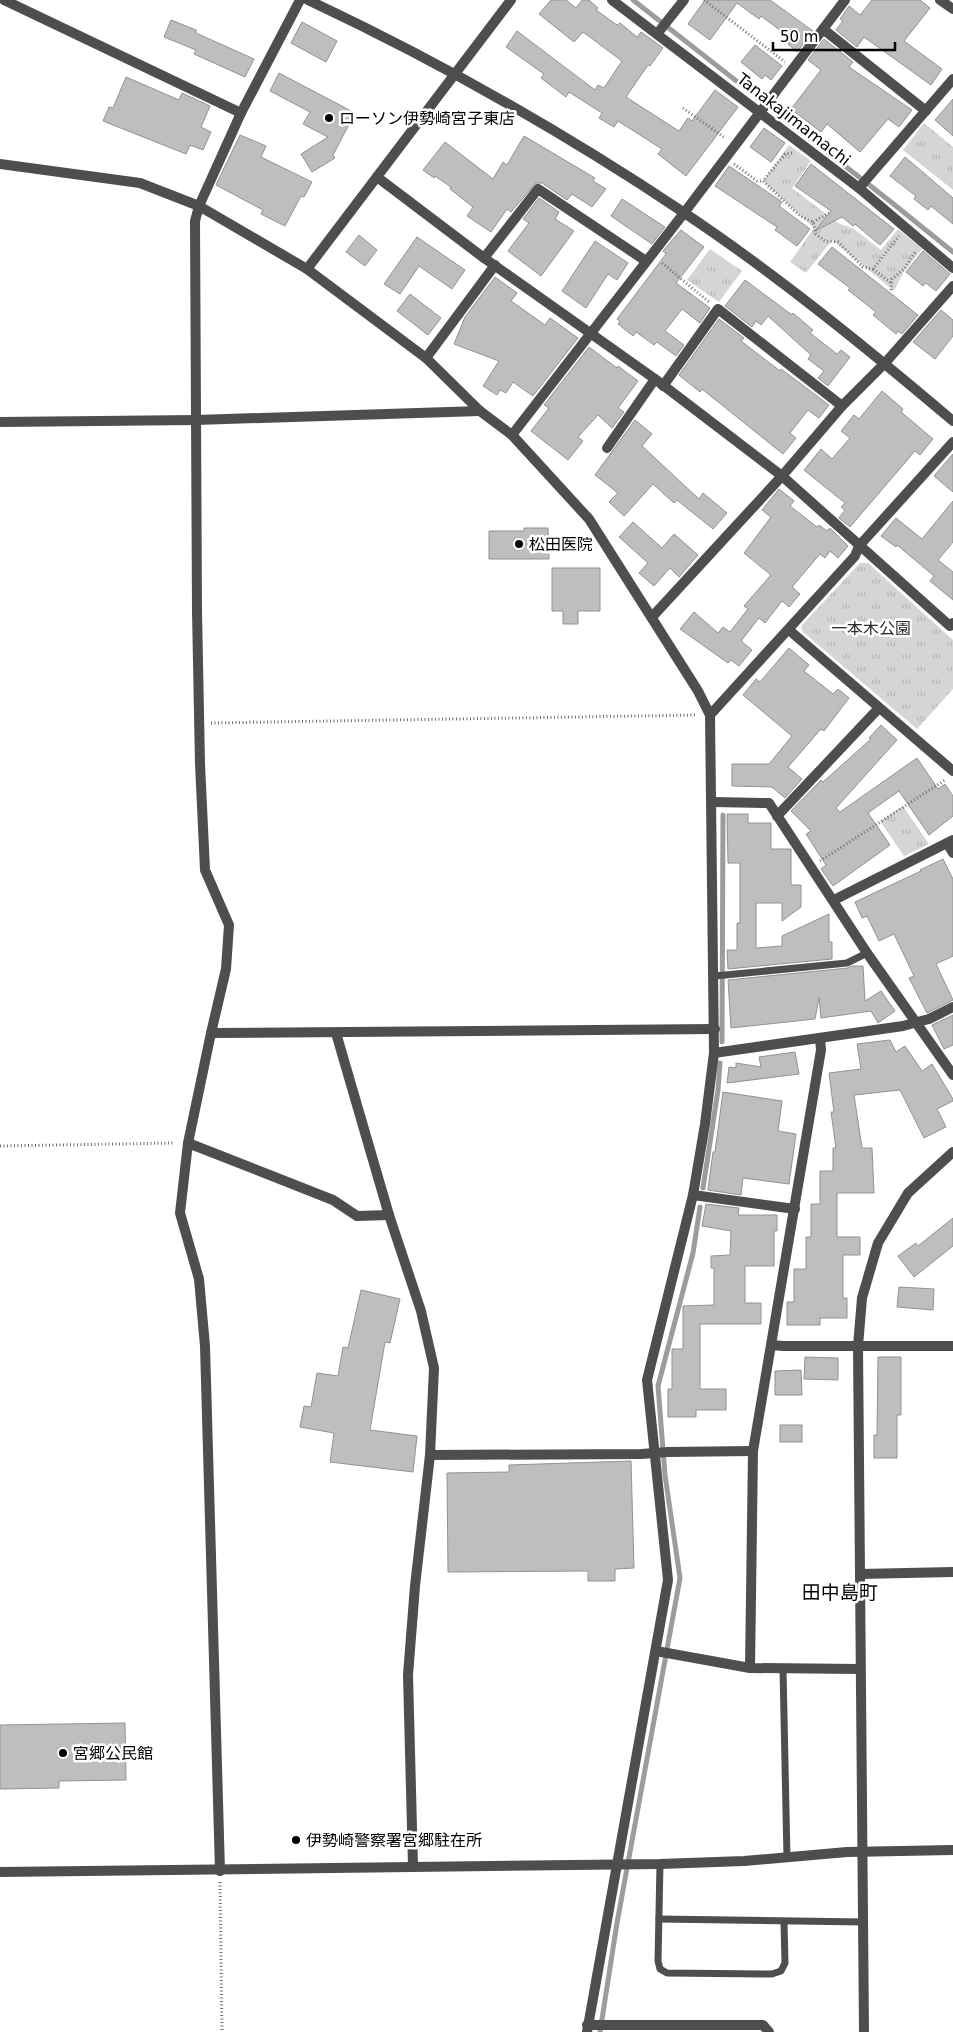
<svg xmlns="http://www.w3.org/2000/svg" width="953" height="2032" viewBox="0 0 953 2032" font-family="'DejaVu Sans','Noto Sans JP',sans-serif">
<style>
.grass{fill:url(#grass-tufts)}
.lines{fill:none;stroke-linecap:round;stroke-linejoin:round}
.stream{stroke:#9c9c9c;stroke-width:5}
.building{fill:#bebebe;stroke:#929292}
.path{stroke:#707070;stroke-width:3;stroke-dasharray:1 2.5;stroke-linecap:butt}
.service{stroke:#4e4e4e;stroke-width:7}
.minor{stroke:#4e4e4e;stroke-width:10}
.tertiary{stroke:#4e4e4e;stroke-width:10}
.poi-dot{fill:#000;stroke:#fff;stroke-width:2}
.labels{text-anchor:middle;stroke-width:5;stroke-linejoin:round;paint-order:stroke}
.poi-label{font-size:16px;fill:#000;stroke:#fff;text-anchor:start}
.street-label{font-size:16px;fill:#000;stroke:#fff}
.park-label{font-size:16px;fill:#2c2c2c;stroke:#fff}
.quarter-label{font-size:19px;fill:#000;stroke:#fff}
</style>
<defs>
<pattern id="grass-tufts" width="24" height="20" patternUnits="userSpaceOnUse" patternTransform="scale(1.25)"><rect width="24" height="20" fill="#d5d5d5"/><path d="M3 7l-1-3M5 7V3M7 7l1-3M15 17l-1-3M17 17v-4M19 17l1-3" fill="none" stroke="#b5b5b5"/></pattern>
</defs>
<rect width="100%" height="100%" fill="#fff"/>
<g class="grass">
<path d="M924 123 953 147V190L903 150Z"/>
<path d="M789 145 811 161 792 188 838 223 854 229 881 250 898 229 922 249 903 273 894 291 832 240 806 273 790 262 814 228 763 181Z"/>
<path d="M710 249 742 271 719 302 687 280Z"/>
<path d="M860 563H868L953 640V689L917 729 803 632 801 626Z"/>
<path d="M903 806 929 844 904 856 880 821Z"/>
</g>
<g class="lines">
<g class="stream">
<path d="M633 0 891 202 953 252"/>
<path d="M722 1042 723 815"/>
<path d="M703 1188 718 1090 720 1063"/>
<path d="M600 2032 617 1923 680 1578 665 1475 658 1386 693 1253 700 1207"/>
</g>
</g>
<g class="building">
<path d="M551 0H566L576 8 582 0H589L598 8 596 10 617 25 620 23 637 37 641 32 663 48 650 66 648 65 626 97 679 131 688 118 692 121 715 90 738 107 686 176 658 154 662 149 618 121 614 127 599 118 602 113 569 92 566 97 541 78 544 74 506 47 517 31 595 90 598 85 604 88 622 61 583 32 574 42 539 14Z"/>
<path d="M705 0H770L813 31 797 52 788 44 792 39 761 16 759 19 737 3 710 40 688 24Z"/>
<path d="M872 0H920L930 8 904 41 942 69 931 85 864 37 857 47 836 30 843 21 840 19 849 6 860 15Z"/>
<path d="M171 20 196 30V33L254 59 245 77 194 54 196 50 164 37Z"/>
<path d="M302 22 337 41 326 62 291 43Z"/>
<path d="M824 39 853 62 849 67 912 110 899 127 888 119 860 152 827 124 821 132 791 109 821 70 808 60Z"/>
<path d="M755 45 782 66 771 80 765 75 762 79 741 62Z"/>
<path d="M279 73 355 113 333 155 335 158 312 172 301 154 328 137 303 124 310 112 270 91Z"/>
<path d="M126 77 179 100 182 93 210 106 201 127 211 132 203 150 190 145 186 154 103 121 109 107 113 108Z"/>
<path d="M953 99V136L935 120Z"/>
<path d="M764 128 785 143 771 162 750 147Z"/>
<path d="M240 135 266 146 261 157 312 182 304 197 301 196 285 226 261 214 263 210 216 185Z"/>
<path d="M524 136 595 178 593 181 606 189 592 207 572 194 567 200 542 183H536L511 212 507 209 491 232 467 216 473 207 450 189 451 187 435 176 434 178 423 170 445 142 493 179 503 162 507 165Z"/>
<path d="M905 157 953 198V224L931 206 928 210 914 199 916 196 890 176Z"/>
<path d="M811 164 894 229 880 245 855 224 853 226 842 217 815 231 831 211 795 186Z"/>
<path d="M729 166 782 202 779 206 810 229 797 246 775 230 777 227 715 186Z"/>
<path d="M539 198 559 212 555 219 574 231 541 276 508 251 529 223 523 219Z"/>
<path d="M622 199 665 227 652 244 611 216Z"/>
<path d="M681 230 704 247 676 283 710 308 700 323 682 309 665 331 684 345 676 356 657 342 654 345 636 332 633 336 618 324 620 321 617 319 666 254 663 251Z"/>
<path d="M359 235 377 250 365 266 346 252Z"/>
<path d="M417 237 465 270 452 289 419 266 400 294 384 284Z"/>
<path d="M595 241 628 263 617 280 608 274 586 308 562 291Z"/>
<path d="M832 247 918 315 902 334 898 331 896 334 873 315 876 312 848 290 850 288 818 264Z"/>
<path d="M923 251 950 274 936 291 926 283 923 286 906 272Z"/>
<path d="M495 277 517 293 511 301 545 325 550 318 578 338 533 396 513 382 506 393 500 390 497 395 483 386 499 361 454 344 465 317Z"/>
<path d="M745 280 792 315 793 313 813 330 810 333 837 354 841 350 850 357 828 386 818 378 824 371 808 359 811 355 768 316 761 325 756 321 752 327 725 306Z"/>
<path d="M410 294 441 318 428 335 397 311Z"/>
<path d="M941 310 953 320V336L935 359 913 342Z"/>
<path d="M719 319 744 338 741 341 780 371 781 369 829 405 819 418 808 410 790 433 796 438 783 454 702 389 700 392 679 375Z"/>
<path d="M589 347 617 368 618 366 638 381 618 408 624 412 612 428 598 415 578 437 583 441 568 460 531 431 549 408 544 405Z"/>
<path d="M882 391 903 409 901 412 933 439 920 455 915 451 850 527 839 518 845 510 841 507 845 503 804 470 821 449 832 459 850 438 841 431 854 415 859 419Z"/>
<path d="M635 420 652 434 642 446 699 499 703 493 727 513 713 529 677 500 674 503 653 484 624 516 609 502 618 493 595 475Z"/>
<path d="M953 454V492L934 476Z"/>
<path d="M779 489 794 501 790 506 817 527 819 525 827 531 830 528 848 546 838 558 830 551 825 558 820 554 792 587 800 594 789 607 782 601 765 623 759 618 741 641 752 650 739 666 731 660 728 663 680 629 694 612 718 633 723 627 730 632 748 609 744 606 771 575 744 553 771 517 762 510Z"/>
<path d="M953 501V542L938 560 953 572V600L930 581 934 576 897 545 896 547 881 536 896 518 922 539Z"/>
<path d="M633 522 662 548 674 534 698 555 679 577 670 568 654 586 639 573 648 563 619 537Z"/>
<path d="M524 528H548L549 559H489V531H524Z"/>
<path d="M552 568H600V611H578V624H563V611H552Z"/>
<path d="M789 648 809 665 804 671 833 694 838 689 849 698 824 731 821 729 788 767 802 779 785 798 772 787 732 786V764H769L792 736 743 695 756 679 760 682Z"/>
<path d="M881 725 897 740 836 808 840 812 917 758 938 789 945 784 953 796V816L929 835 899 791 868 813 890 845 833 886 821 869 826 865 806 834 811 831 791 811 821 780 823 782 871 739 869 738Z"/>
<path d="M727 814H748V823H771V849H791V885H801V907L782 921V903H756V948L782 946V936L829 914V942H832V959L728 969 727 950H737V923H740V863H728Z"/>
<path d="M943 859 953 879V956L936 964 953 1000 927 1013 909 978 914 976 894 934 879 941 867 916 862 918 855 902 921 871 920 870Z"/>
<path d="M852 966H863L865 1001 881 991 895 1011 878 1023 871 1011 821 1018 819 997 815 1019 731 1028 728 980 848 968Z"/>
<path d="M953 1015V1045L944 1049 932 1025Z"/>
<path d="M890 1040 896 1052 905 1046 922 1071 932 1064 953 1099V1101L937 1109 946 1127 924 1138 900 1090 854 1095 862 1148H872L874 1193H837V1237H860V1255H843V1298H847V1318H820V1325H787V1302H794V1269H806V1237H811V1204H820V1171H833V1148H836L831 1112H834L829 1073 861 1069 857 1044Z"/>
<path d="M795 1052 799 1074 727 1083 729 1067 736 1068V1063L761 1067 759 1057Z"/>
<path d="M723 1092 782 1101 778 1131 796 1134 789 1184 743 1178 741 1195 708 1190 713 1152H715Z"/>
<path d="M706 1204 739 1208 738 1215H777V1231H774V1266H745V1303H761V1324H700V1389H726V1410H696V1417H668V1389H672V1349H683V1306L714 1305V1268H711V1256L730 1255 731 1231 702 1226Z"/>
<path d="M953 1218V1246L914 1277 898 1256 916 1243 918 1246Z"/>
<path d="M899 1287 934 1289 933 1310 897 1307Z"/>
<path d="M361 1290 400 1299 390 1343 385 1342 370 1430 417 1436 413 1472 330 1462 334 1433 300 1427 304 1406 311 1407 317 1373 338 1376 343 1347 348 1348Z"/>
<path d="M805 1357 838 1358V1380L804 1379Z"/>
<path d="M878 1357H901V1415H897V1458H874V1435H877Z"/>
<path d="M801 1370 802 1395H775V1371Z"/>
<rect x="780" y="1425" width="22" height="17"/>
<path d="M631 1461 634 1568 615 1569V1581H588V1571L448 1572 447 1473 509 1472V1465Z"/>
<path d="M125 1723 126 1780 59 1781V1788L0 1789V1725Z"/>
</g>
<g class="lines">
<g class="path">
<path d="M704 0 785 62"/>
<path d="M683 108 725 138"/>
<path d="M792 153 785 154 763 181 800 216 813 222 816 234 825 241 838 242 863 267 873 269 899 236"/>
<path d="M734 164 757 181H763"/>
<path d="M813 222 829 213"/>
<path d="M662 263 709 302"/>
<path d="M873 269 891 283"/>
<path d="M891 290 892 279 904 269 916 251"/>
<path d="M211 723 697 715"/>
<path d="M820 861 945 780"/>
<path d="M0 1146 175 1143"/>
<path d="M220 1882 222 2032"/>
</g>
<g class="service">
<path d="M715 976 847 963 867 953"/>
<path d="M783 1669 787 1858"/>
<path d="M660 1864 658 1961 660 1969 667 1973 772 1974 781 1971 785 1963 784 1922"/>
<path d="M659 1919 863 1922"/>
</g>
<g class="minor">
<path d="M4 0 241 113"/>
<path d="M612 0 859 188 953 268"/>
<path d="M940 0 953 9"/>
<path d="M823 29 926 111"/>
<path d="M657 34 684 0"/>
<path d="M377 177 484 258 655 379 782 476 950 626 953 623"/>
<path d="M859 188 953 79"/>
<path d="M484 258 538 189 646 261"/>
<path d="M307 269 426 358 480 411 512 435 589 519 698 691 710 715 714 1053 705 1124 693 1195 647 1380 668 1580 587 2032"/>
<path d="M426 358 495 265"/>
<path d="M663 386 718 309 842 406"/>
<path d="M0 422 196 420 480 411"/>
<path d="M512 435 684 213 845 0"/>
<path d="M607 448 655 379"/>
<path d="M652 617 782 476 842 406 885 363 953 286"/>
<path d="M789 630 953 771"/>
<path d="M710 715 855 556 859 546 953 442"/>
<path d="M712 802 769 803 867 953 953 1075"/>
<path d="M777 816 878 709"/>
<path d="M947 843 953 853"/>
<path d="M834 900 953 840"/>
<path d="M211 1033 715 1029"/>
<path d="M336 1033 389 1215 421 1311 434 1368 430 1455 415 1586 408 1675 413 1866"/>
<path d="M714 1053 903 1026 929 1019 953 1007"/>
<path d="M188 1143 333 1200 357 1216 389 1215"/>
<path d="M693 1195 795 1209"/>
<path d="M772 1345 783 1346H953"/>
<path d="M430 1455 641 1454 668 1452 753 1451"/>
<path d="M860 1574 953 1572"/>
<path d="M656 1651 750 1668 860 1669"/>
<path d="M750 1668 753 1451 821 1050 820 1038"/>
<path d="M220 1871 205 1346 199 1279 180 1213 188 1143 211 1033 226 969 229 925 205 870 200 764 197 611 195 221 199 206 241 113 300 0"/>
<path d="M0 1872 660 1864 744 1861 847 1852 953 1850"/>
<path d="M587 2025H763L769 2032"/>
</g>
<g class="tertiary">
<path d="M308 0C438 61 563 132 683 212 776 274 868 349 953 421"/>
<path d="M0 164 140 183 199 206 307 269 511 0"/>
<path d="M864 2032 858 1346 862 1298 878 1243 908 1193 953 1152"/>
</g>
</g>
<g class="poi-dot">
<circle cx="329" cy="118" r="5"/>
<circle cx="519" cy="544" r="5"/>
<circle cx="63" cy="1753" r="5"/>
<circle cx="296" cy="1840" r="5"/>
</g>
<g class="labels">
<g class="poi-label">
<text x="339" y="124">ローソン伊勢崎宮子東店</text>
<text x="529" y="550">松田医院</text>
<text x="73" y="1759">宮郷公民館</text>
<text x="306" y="1846">伊勢崎警察署宮郷駐在所</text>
</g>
<g class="street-label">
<text transform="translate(794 119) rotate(38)" y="6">Tanakajimamachi</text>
</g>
<g class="park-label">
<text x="871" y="634">一本木公園</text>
</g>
<g class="quarter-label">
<text x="840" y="1599">田中島町</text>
</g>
</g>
<path d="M773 42v8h122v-8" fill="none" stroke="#000000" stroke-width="2.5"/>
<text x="780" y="42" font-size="15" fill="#000000" stroke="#ffffff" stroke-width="4" paint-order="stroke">50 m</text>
</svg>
